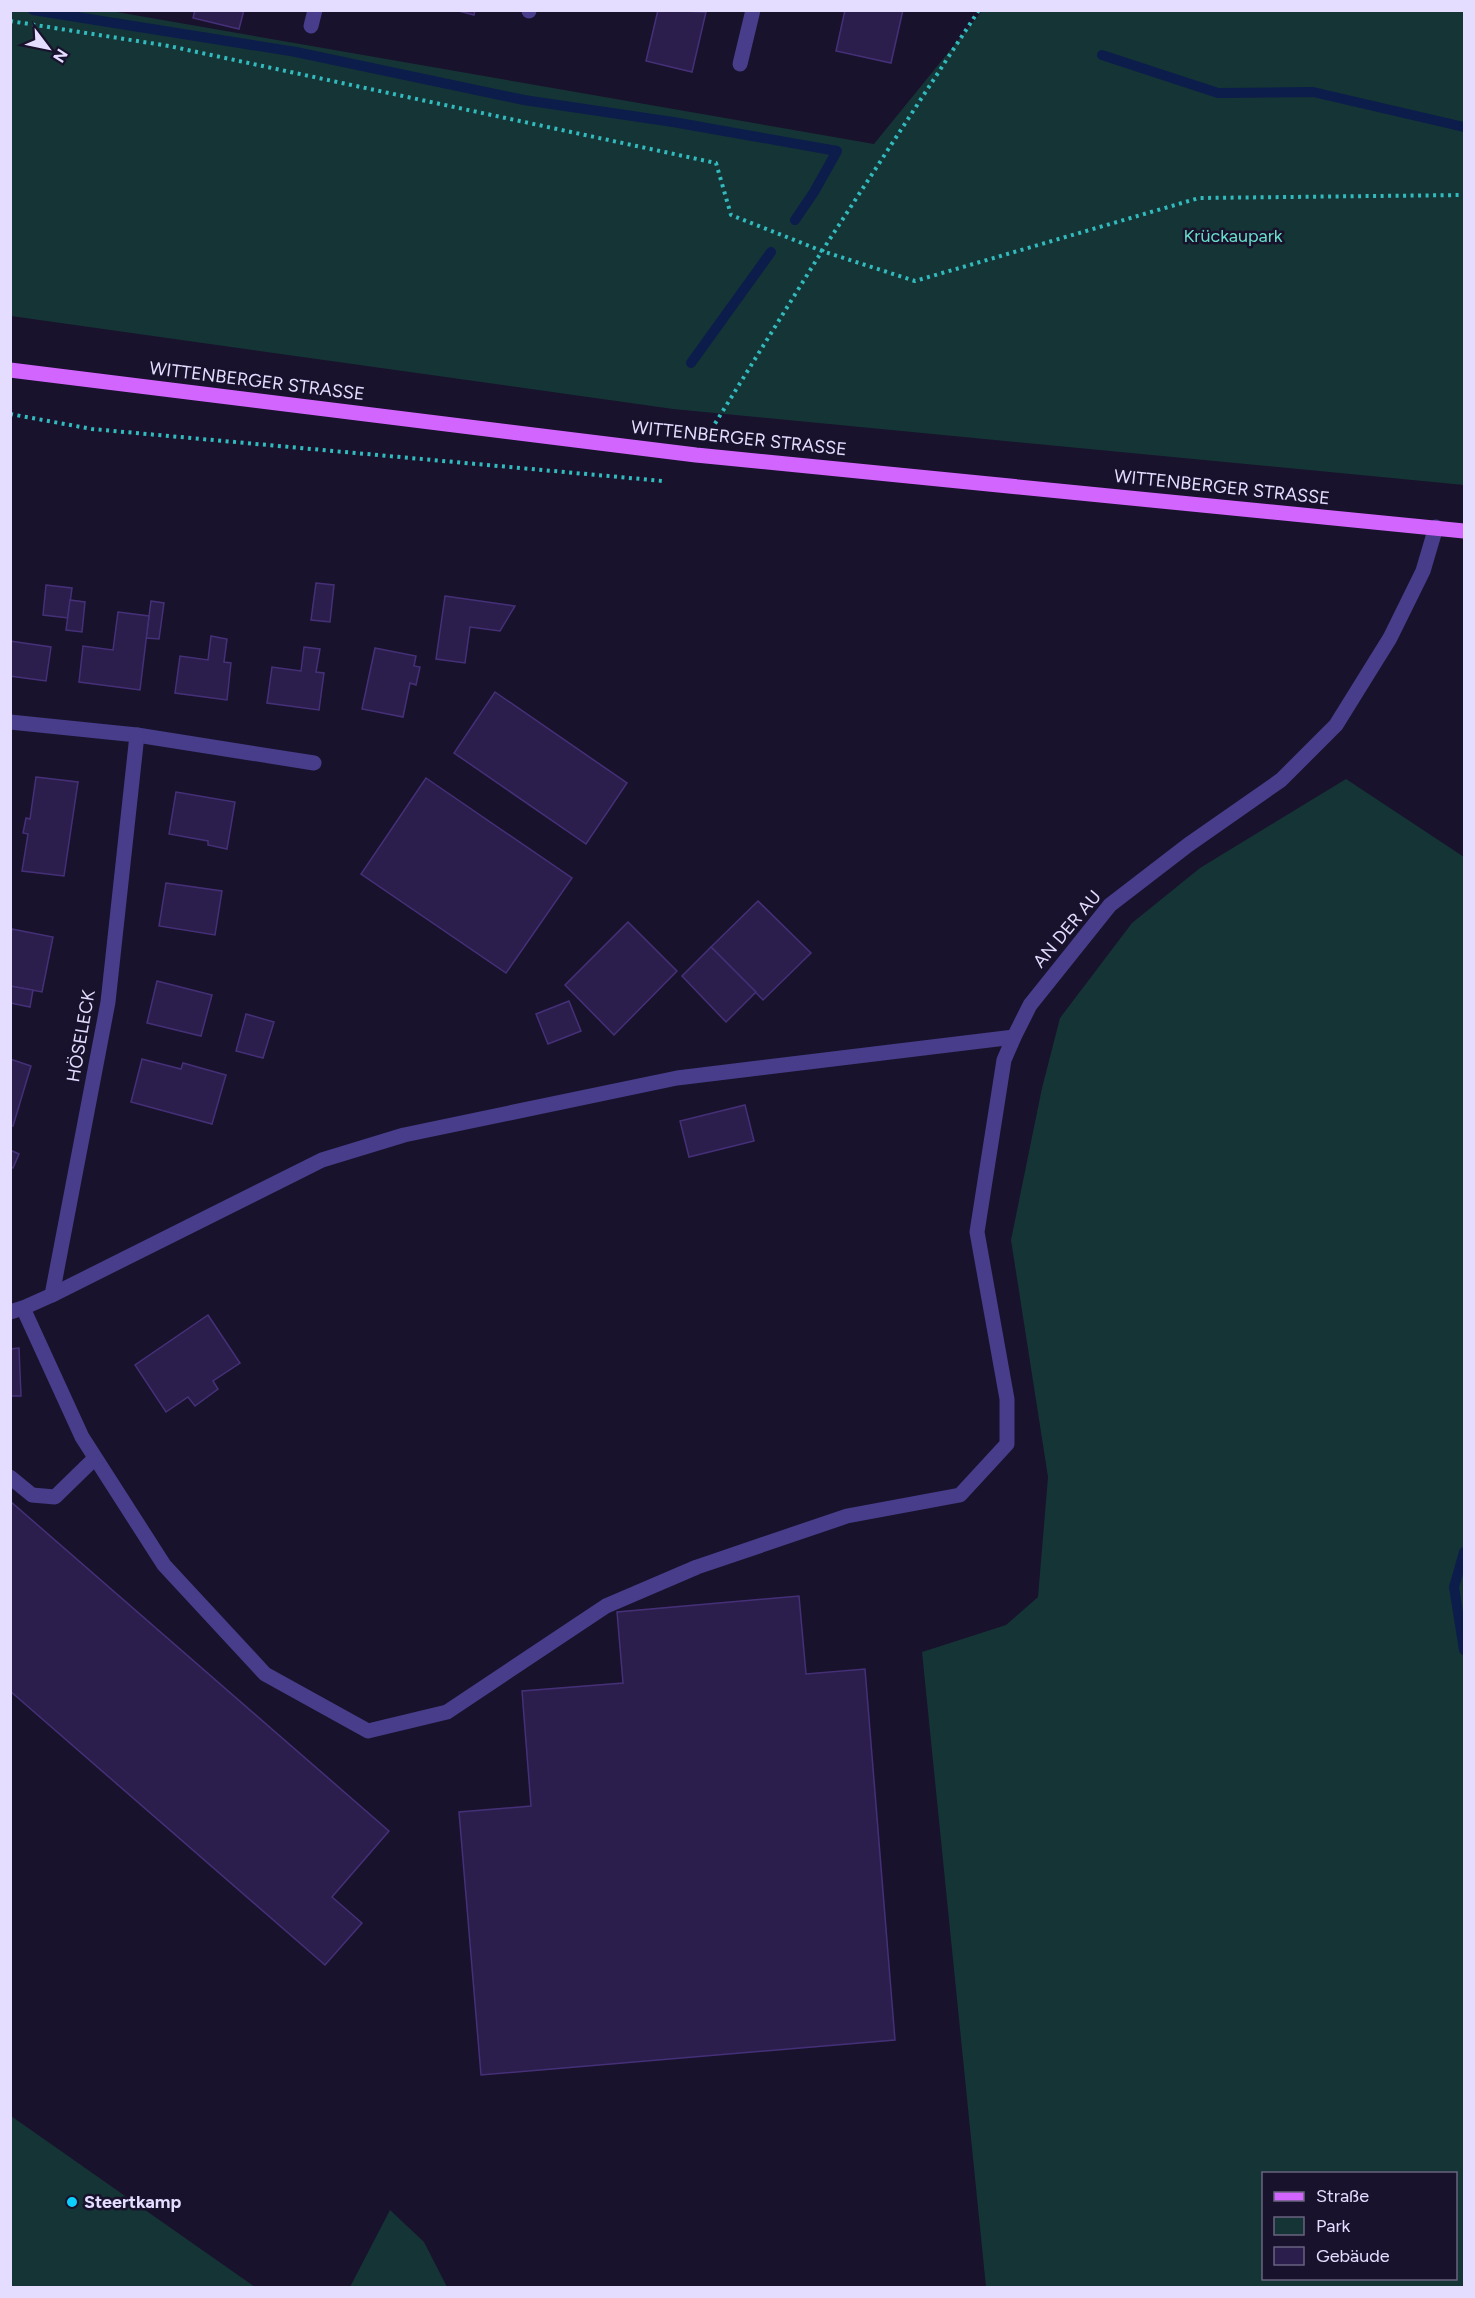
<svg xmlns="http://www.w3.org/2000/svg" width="1475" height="2298" viewBox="0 0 1475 2298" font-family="Figtree,sans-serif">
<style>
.green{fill:#153436;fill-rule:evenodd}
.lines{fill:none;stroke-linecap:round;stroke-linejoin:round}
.stream{stroke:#0c1d4b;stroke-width:10}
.building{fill:#2b1e4d;stroke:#453078;stroke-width:1.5}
.path{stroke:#32babd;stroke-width:4;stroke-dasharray:3 4.5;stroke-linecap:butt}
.minor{stroke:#473d8a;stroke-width:15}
.major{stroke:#d265fd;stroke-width:15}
.poi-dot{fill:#0bcffc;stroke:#18122c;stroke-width:2}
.labels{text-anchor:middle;stroke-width:5;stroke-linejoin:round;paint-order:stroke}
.park-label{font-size:18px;fill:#67e0cc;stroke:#18122c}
.street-label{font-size:18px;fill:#e4ddff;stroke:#18122c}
.poi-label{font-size:18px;font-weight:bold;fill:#e4ddff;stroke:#18122c;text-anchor:start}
</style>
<rect width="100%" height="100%" fill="#18122c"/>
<g class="green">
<path d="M11 10 111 11 874 144 982 11H1464V485L673 409 11 316Z"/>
<path d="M1346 779 1464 857V2287H986L922 1652 1006 1625 1038 1597 1048 1477 1011 1240 1042 1088 1060 1018 1132 923 1200 868ZM1264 2174H1456V2278H1264Z"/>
<path d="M11 2116 255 2287H11Z"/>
<path d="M390 2210 424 2242 447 2287H350Z"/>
</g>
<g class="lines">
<g class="stream">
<path d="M33 10 296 52 524 100 673 122 837 151 814 192 795 220"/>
<path d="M1102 55 1218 93 1313 92 1464 127"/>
<path d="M691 363 771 252"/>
<path d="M1464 1552 1454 1587 1464 1650"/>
</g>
</g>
<g class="building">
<path d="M195 10H244L239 29 193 18Z"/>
<path d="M455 10H475L474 15Z"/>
<path d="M658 10 706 12 692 72 646 61Z"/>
<path d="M845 10H903L891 63 836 51Z"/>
<path d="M316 583 334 585 330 622 311 620Z"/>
<path d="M46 585 72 588 68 618 43 615Z"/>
<path d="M445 596 515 606 500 631 470 627 465 663 436 659Z"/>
<path d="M70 600 85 602 82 632 66 630Z"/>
<path d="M151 601 164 603 159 639 146 638Z"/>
<path d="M118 612 149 616 140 690 79 682 83 646 113 650Z"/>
<path d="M211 636 227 639 224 662 231 663 227 700 175 693 180 656 208 660Z"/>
<path d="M10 641 51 647 46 681 10 676Z"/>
<path d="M304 647 320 649 316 672 324 673 319 710 267 703 272 667 301 671Z"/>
<path d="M375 648 416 656 414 666 420 667 416 685 410 683 403 717 362 709Z"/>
<path d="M495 692 627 783 586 844 454 753Z"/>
<path d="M36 777 78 782 64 876 22 871 28 834 23 833 26 818 30 819Z"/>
<path d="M426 778 572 878 506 973 361 874Z"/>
<path d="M176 792 235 802 227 849 208 845V841L169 834Z"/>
<path d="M166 883 222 891 215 935 159 926Z"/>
<path d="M758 901 811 953 763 1000 711 947Z"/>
<path d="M628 922 677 971 614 1035 565 985Z"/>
<path d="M12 929 53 937 42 992 10 986V939Z"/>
<path d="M711 947 756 992 726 1022 682 976Z"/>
<path d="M157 981 212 995 201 1036 147 1023Z"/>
<path d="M10 986 33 990 30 1007 10 1003Z"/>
<path d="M569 1001 581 1031 548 1044 536 1014Z"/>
<path d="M246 1014 274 1022 263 1058 236 1051Z"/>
<path d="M10 1059 31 1066 13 1126 10 1125Z"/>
<path d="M142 1059 181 1069 183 1063 226 1075 212 1124 131 1102Z"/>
<path d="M745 1105 754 1141 689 1157 680 1121Z"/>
<path d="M10 1150 19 1154 13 1168 10 1167Z"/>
<path d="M208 1315 240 1363 213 1381 218 1389 195 1406 188 1397 166 1412 135 1365Z"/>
<path d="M19 1348 21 1396H10V1349Z"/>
<path d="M10 1501 389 1831 332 1897 362 1923 325 1965 10 1691Z"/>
<path d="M799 1596 806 1674 865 1669 895 2040 481 2075 459 1812 531 1806 522 1691 623 1683 617 1612Z"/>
</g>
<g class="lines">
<g class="path">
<path d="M10 21 169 46 716 163 731 215 822 251 915 281 1199 198 1464 195"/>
<path d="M10 414 92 429 663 481"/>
<path d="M711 430 822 251 979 10"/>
</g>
<g class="minor">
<path d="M529 11V10"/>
<path d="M311 26 315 10"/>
<path d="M740 64 753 10"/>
<path d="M10 722 137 735 314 763"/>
<path d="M52 1295 322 1160 404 1135 677 1078 1014 1037"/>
<path d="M23 1308 82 1437 164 1565 265 1674 368 1731 447 1712 606 1606 697 1567 847 1516 960 1495 1007 1444V1399L977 1232 1004 1060 1014 1037 1030 1005 1110 905 1188 845 1281 780 1336 725 1390 638 1423 571 1436 527"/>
<path d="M10 1312 23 1308 52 1295 108 1002 137 735"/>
<path d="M10 1477 32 1495 55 1497 95 1458"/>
</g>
<path class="major" d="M10 370 696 455 1464 531"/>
</g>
<circle class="poi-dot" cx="72" cy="2202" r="6"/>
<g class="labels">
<g class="park-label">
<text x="1233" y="242">Krückaupark</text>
</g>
<g class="street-label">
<text transform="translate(257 381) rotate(7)" y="6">WITTENBERGER STRASSE</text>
<text transform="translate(739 438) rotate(6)" y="6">WITTENBERGER STRASSE</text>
<text transform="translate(1222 487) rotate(6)" y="6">WITTENBERGER STRASSE</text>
<text transform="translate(1067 929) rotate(-50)" y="6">AN DER AU</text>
<text transform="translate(81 1036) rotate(-80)" y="6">HÖSELECK</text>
</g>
<g class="poi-label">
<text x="84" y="2208">Steertkamp</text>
</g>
</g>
<rect width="1475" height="2298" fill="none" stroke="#e4ddff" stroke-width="24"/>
<rect x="1262" y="2172" width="195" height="108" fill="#18122c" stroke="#6a6380" stroke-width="1.5"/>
<rect x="1274" y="2192" width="30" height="9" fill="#d265fd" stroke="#6a6380" stroke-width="1.5"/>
<text x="1316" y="2202" font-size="18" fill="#e4ddff">Straße</text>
<rect x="1274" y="2217" width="30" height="18" fill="#153436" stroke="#6a6380" stroke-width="1.5"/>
<text x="1316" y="2232" font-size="18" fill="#e4ddff">Park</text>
<rect x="1274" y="2247" width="30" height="18" fill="#2b1e4d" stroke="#6a6380" stroke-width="1.5"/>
<text x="1316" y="2262" font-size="18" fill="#e4ddff">Gebäude</text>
<g transform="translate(48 48) rotate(122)" stroke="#18122c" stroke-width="4.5" paint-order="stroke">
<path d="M0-4.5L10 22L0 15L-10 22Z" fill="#e4ddff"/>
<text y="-9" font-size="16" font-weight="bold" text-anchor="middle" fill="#e4ddff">N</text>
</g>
</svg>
